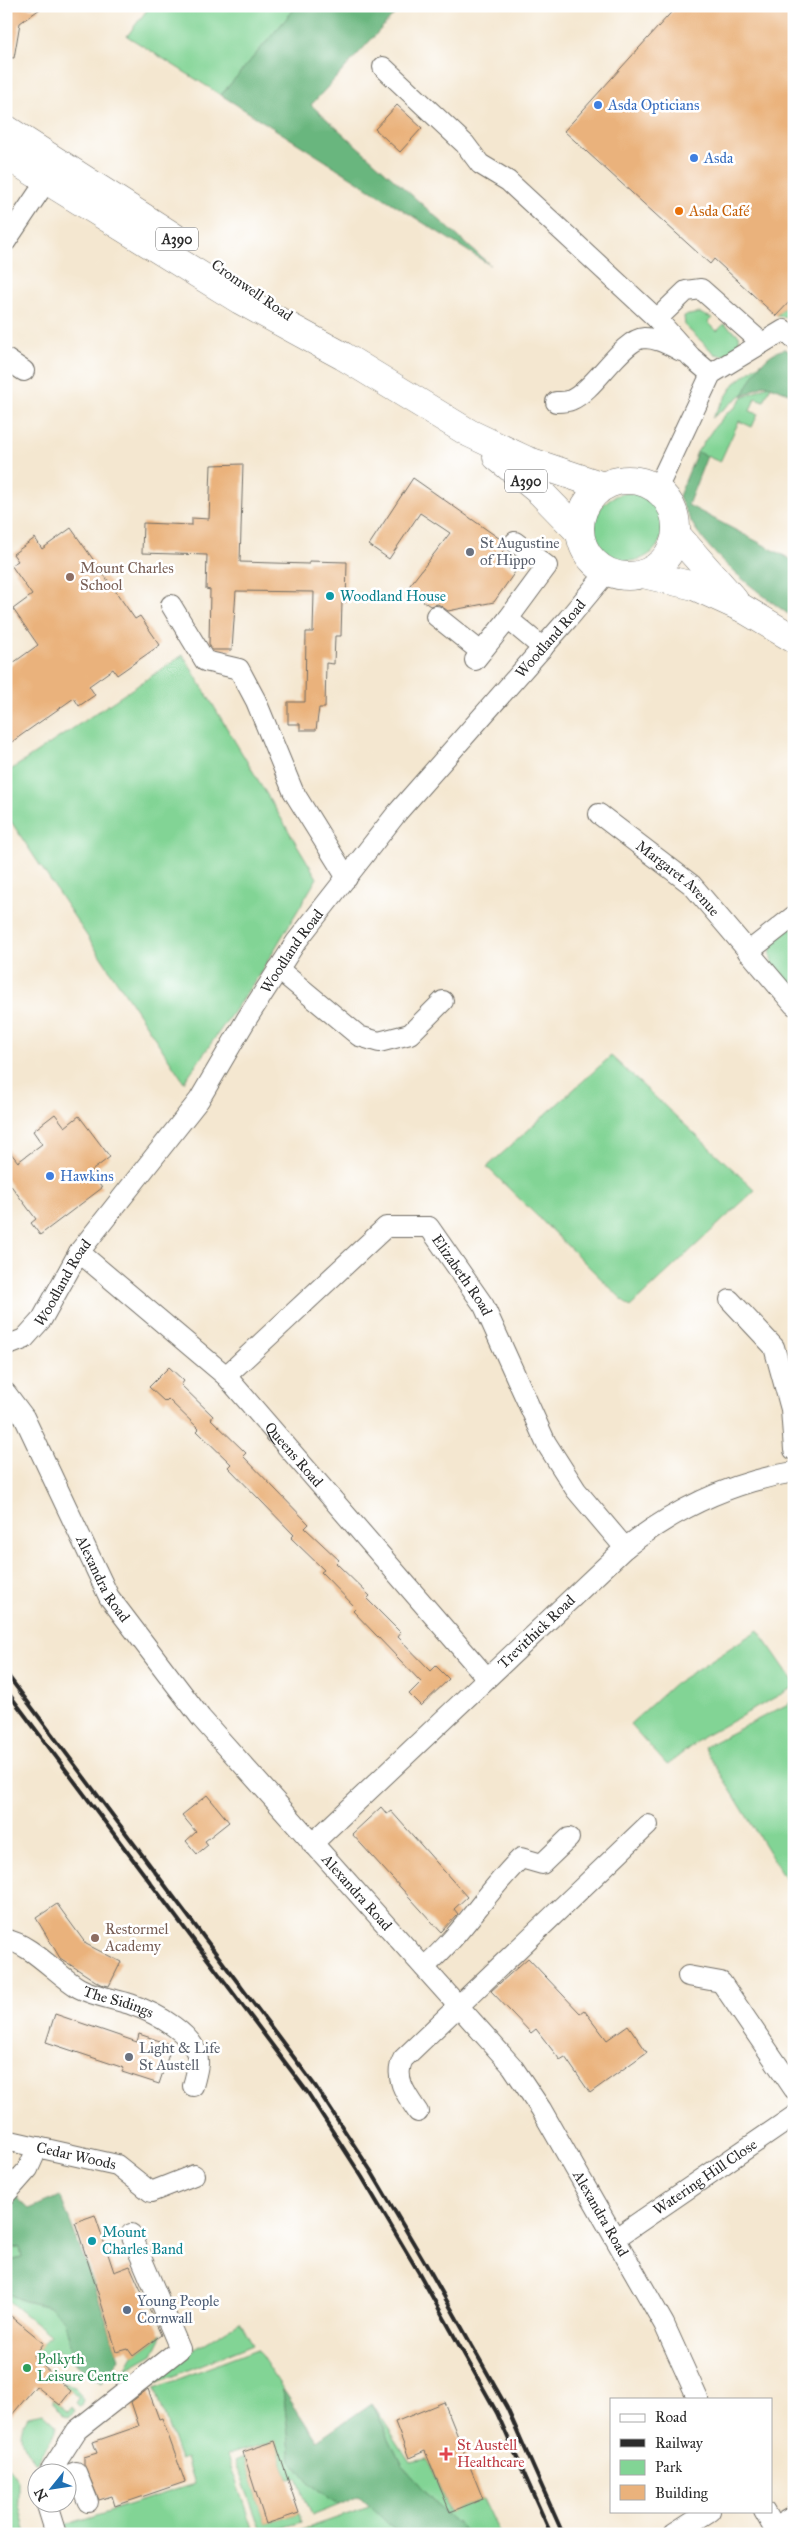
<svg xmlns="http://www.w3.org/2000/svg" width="800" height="2540" viewBox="0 0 800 2540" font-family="'IM FELL Great Primer',serif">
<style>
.green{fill:#82d495;stroke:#568060}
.forest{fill:#69b67e;stroke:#4a7054}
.building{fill:#eab27c}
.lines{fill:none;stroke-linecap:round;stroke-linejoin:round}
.minor-casing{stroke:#716d65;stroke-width:22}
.highway-casing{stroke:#716d65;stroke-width:29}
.minor{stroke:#fff;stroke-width:20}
.highway{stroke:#fff;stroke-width:28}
.rail{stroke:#2b2b2b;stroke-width:4}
.shop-dot{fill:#3f7fe0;stroke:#fff;stroke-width:2}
.food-dot{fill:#e8710a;stroke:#fff;stroke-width:2}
.worship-dot{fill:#6b7280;stroke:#fff;stroke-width:2}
.education-dot{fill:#8d6e63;stroke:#fff;stroke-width:2}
.culture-dot{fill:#0f9aa8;stroke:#fff;stroke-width:2}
.service-dot{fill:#5c6f8a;stroke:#fff;stroke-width:2}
.leisure-dot{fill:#2e9e5b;stroke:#fff;stroke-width:2}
.health-dot{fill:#e0444e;stroke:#fff;stroke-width:2}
.labels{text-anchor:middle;stroke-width:5;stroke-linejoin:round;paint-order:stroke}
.shield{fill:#fff;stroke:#6b6b6b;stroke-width:1}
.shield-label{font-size:14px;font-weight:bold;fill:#2b2b2b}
.shop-label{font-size:15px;fill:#366cbe;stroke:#fff;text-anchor:start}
.food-label{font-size:15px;fill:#c56008;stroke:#fff;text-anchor:start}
.street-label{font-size:15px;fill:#2b2b2b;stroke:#fff}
.worship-label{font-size:15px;fill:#5b616d;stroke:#fff;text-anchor:start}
.education-label{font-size:15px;fill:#785e54;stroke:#fff;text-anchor:start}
.culture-label{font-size:15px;fill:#0d838f;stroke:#fff;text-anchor:start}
.service-label{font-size:15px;fill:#4e5e75;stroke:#fff;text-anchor:start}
.leisure-label{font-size:15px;fill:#27864d;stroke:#fff;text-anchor:start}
.health-label{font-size:15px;fill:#be3a42;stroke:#fff;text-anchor:start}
</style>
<rect width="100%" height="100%" fill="#fff"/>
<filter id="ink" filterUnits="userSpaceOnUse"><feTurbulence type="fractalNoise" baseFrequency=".02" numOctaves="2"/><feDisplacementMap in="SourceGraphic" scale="10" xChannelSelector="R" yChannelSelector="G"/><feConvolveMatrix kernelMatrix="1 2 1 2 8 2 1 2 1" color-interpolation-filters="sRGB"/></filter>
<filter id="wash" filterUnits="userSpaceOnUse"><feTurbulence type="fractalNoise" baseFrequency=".0096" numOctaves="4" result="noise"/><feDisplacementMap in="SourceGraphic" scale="20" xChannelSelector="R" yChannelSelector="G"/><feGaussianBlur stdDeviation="1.12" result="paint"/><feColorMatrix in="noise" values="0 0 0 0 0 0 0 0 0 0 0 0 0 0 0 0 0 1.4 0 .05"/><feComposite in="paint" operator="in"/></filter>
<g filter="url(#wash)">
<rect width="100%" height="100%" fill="#f4e7d0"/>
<g class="green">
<path d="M150 6H297L221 95 127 36Z"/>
<path d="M794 297V314L786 317 776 316Z"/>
<path d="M699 313 712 318 708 322 717 331 724 324 739 335 740 348 724 356 715 354 685 326 684 316Z"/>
<path d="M762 362 744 393 712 418 735 383Z"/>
<path d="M768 385 771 386 764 401 755 398 750 411 758 414 752 427 739 421 720 462 697 452 713 429 727 413 736 407 741 399Z"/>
<circle cx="629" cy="527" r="34"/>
<path d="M183 655 317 878 261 972 184 1082 6 814V773Z"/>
<path d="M794 924V998C785 984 763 961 773 943 777 936 788 930 794 924Z"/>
<path d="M611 1056 755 1190 630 1307 487 1167Z"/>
<path d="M758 1630 794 1682V1687L703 1737 667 1765 630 1724 674 1684Z"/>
<path d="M794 1701V1893L704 1747Z"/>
<path d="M20 2247 22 2258 6 2262V2249Z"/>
<path d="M6 2293 25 2301 51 2307 64 2320 76 2364 55 2347 40 2363 33 2356 50 2335 6 2299Z"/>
<path d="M240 2322 253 2344 153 2384V2381L197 2348Z"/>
<path d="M163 2334 153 2354 125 2370 133 2356Z"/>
<path d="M257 2349 283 2389 291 2460 309 2483 339 2505 312 2516 297 2478 288 2479 275 2441 227 2455 254 2534H69L65 2525 194 2484 186 2458 180 2460 155 2388Z"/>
<path d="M63 2383 74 2386 84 2401 82 2406H79L76 2403 79 2398 66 2387 55 2401 68 2412 72 2407 75 2412 69 2417 62 2414 52 2402 53 2393Z"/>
<path d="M372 2403 410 2462 428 2459 449 2512 483 2499 500 2534H470L449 2517 401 2464Z"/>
<path d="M43 2413 58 2427 36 2463C22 2446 15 2436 28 2416Z"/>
<path d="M244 2456 266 2524 299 2513 301 2522 262 2534 235 2460Z"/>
<path d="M6 2464 18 2481V2501L26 2534 6 2532Z"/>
<path d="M372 2506 399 2534H290Z"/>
</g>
<g class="forest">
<path d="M297 6H402L311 105 490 265 221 95Z"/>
<path d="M785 349 794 354V395L765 384 742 397C753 377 761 354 785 349Z"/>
<path d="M697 452 707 456 688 505 794 561V610L788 614C745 582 698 549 679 496Z"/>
<path d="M6 2187 29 2209 60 2196 92 2279 119 2358 101 2383 76 2364 64 2320 51 2307 25 2301 6 2293V2262L22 2258 20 2247 6 2249Z"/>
<path d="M283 2389 317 2441 372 2403 401 2464 449 2517 470 2534H399L359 2496 339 2505 309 2483 291 2460Z"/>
</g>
<g id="blocks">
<g class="building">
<path d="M6 6 40 9 20 23 14 58 6 57Z"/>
<path d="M677 6H794V297L776 316 714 259 710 264 564 131Z"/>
<path d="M397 105 422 128 400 152 375 129Z"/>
<path d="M243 464 240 562 309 564V561L347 562 346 602H342L341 636H335L334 664 326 663 325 708H319L316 730H300V724H288V702H305L306 632H313L314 592 236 591 232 650H212L209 644 210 590 206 589 207 555 142 553 143 523 192 525V518L209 519 211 465Z"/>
<path d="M413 478 503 541 505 548 497 560 515 572 494 602 448 611 438 604 430 606 407 589 450 533 420 513 389 559 369 545Z"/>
<path d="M71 528 135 619 140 616 160 645 117 675 113 669 89 686 95 695 79 706 74 698 6 746V668L38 645 13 609 32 595 11 565 18 561 13 554 35 538 42 549Z"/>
<path d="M55 1114 65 1127 79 1116 110 1157 90 1172 102 1188 40 1235 31 1223 36 1219 6 1179V1147L18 1162 42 1144 33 1131Z"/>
<path d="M169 1367 184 1381 181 1385 213 1416 211 1419 246 1453 243 1456 309 1524 305 1528 339 1560 336 1563 370 1596 367 1599 401 1633 398 1637 431 1671 436 1666 449 1679 421 1706 409 1694 421 1682 353 1611 356 1608 321 1572 324 1570 291 1538 294 1535 228 1467 231 1464 197 1431 199 1429 168 1399 165 1402 149 1387Z"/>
<path d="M207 1795 229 1822 205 1841 208 1845 197 1854 186 1841 196 1832 182 1815Z"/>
<path d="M381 1807 387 1814 391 1811 467 1897 454 1909 458 1914 441 1932 352 1834Z"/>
<path d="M57 1904 86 1944 121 1962 109 1986 100 1984 60 1958 36 1918Z"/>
<path d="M528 1958 580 2013 584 2010 607 2040 628 2025 647 2052 590 2093 565 2057 560 2060 536 2029 531 2033 491 1991Z"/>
<path d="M55 2014 137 2042 139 2034 172 2045 159 2084 122 2072 124 2068 46 2042Z"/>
<path d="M95 2215 114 2272 130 2266 161 2335 133 2356 128 2349 117 2352 75 2222Z"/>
<path d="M6 2312 44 2343 33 2357 71 2391 60 2405 36 2386 6 2422Z"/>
<path d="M148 2389 159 2419 162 2418 185 2482 115 2506 112 2496 99 2500 84 2464V2457L97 2453 93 2442 139 2426 131 2402Z"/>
<path d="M444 2402 483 2499 450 2512 425 2451 409 2458 395 2422Z"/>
<path d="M275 2441 299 2513 266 2524 243 2452Z"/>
</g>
</g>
</g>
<g filter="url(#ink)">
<use href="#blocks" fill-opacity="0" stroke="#716d65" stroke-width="1"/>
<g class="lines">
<g class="minor-casing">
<g id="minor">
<path d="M383 67 465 144 480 164 508 181 657 319 691 357 711 374"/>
<path d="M6 241 47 180"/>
<path d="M657 319 686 291 701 289 762 343"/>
<path d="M6 359 24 371"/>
<path d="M556 402C561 402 567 402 571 400 594 391 622 339 644 338 658 338 669 345 681 351"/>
<path d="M657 489 711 374 784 330 794 339"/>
<path d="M171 605 205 661 239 669 256 701 293 791 347 878"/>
<path d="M436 616 481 652"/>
<path d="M508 619 547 566 515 542"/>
<path d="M475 660 508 619 543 648"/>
<path id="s1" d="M599 814 692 885 794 1005"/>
<path d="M748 952 794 916"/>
<path d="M278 969 359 1036 379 1042 410 1034 443 1001"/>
<path id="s2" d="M79 1252 226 1376 487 1678"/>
<path d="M730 1300 774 1347 791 1409 794 1450"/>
<path id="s3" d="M6 1346 24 1339 42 1319 79 1252 199 1100 246 1020 296 942 397 813 568 619 607 572"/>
<path id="s4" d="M226 1376 386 1227H429L484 1306 546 1443 576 1490 625 1548"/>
<path id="s5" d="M6 1393 24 1417 109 1597 201 1718 512 2066 541 2109 664 2324 698 2399"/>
<path id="s6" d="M312 1844 625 1548C675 1509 731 1482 794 1472"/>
<path id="s7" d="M6 1940C30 1943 57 1975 79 1988 94 1996 114 1999 130 2004 153 2012 200 2035 198 2064 197 2071 195 2079 193 2086"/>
<path d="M424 1967C462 1935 486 1892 521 1858L542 1864 569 1838"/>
<path d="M688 1976 721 1982 794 2089"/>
<path d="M418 2112C407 2096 393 2078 403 2059L648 1825"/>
<path id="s8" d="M6 2140 117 2165 151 2192 194 2175"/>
<path d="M6 2194 28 2169 38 2147"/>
<path id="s9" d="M616 2238 794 2116"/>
<path d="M50 2472 77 2430 180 2349 131 2234"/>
<path d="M68 2475 76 2472 88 2502"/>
<path d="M46 2502 56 2534"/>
<path d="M764 2511 777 2534"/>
<path d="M774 2528 794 2516"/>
<path d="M674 2534 710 2511"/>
</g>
</g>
<g class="highway-casing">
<g id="highway">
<path d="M6 129 174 237"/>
<path d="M6 155 240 300 343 356 469 433 526 460 603 486"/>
<path d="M497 457 540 492 579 532"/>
<circle cx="628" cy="528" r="48"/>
<path d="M676 534 734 600"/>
<path d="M643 574 694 586 742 608 794 639"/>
</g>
</g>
<use href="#minor" class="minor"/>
<use href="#highway" class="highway"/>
<g class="rail">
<path d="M6 1673 316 2087 371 2171 430 2271 507 2408 563 2534"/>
<path d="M6 1690 308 2093 362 2177 419 2273 497 2413 551 2534"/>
</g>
</g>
</g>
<g class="shop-dot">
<circle cx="598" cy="105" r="5"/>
<circle cx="694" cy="158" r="5"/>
<circle cx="50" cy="1176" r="5"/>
</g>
<circle class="food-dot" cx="679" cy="211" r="5"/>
<g class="worship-dot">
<circle cx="470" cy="552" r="5"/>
<circle cx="129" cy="2057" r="5"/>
</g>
<g class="education-dot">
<circle cx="70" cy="577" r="5"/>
<circle cx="95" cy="1938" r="5"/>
</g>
<g class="culture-dot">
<circle cx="330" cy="596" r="5"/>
<circle cx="92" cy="2241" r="5"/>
</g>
<circle class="service-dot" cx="127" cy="2310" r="5"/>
<circle class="leisure-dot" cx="27" cy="2368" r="5"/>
<path class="health-dot" d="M443.5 2446.5h5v5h5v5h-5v5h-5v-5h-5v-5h5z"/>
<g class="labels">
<g class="shield">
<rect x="156" y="227.5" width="42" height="23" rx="4"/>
<rect x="505" y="469.5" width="42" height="23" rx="4"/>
</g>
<g class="shield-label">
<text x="177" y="244">A390</text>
<text x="526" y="486">A390</text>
</g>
<g class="shop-label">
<text x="608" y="110">Asda Opticians</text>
<text x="704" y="163">Asda</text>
<text x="60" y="1181">Hawkins</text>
</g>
<g class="food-label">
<text x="689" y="216">Asda Café</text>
</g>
<g class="street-label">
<text transform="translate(252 290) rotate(35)" y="5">Cromwell Road</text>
<text dy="5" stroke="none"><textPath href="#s3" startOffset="898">Woodland Road</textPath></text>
<text dy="5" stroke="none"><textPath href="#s1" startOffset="102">Margaret Avenue</textPath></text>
<text dy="5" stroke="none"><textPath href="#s3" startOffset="492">Woodland Road</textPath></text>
<text dy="5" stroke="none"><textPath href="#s4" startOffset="320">Elizabeth Road</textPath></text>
<text dy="5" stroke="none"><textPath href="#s3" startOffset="88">Woodland Road</textPath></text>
<text dy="5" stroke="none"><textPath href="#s2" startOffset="296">Queens Road</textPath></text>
<text dy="5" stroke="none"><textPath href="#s5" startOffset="210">Alexandra Road</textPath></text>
<text dy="5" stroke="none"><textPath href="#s6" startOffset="309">Trevithick Road</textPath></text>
<text dy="5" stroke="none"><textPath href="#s5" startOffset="615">Alexandra Road</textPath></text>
<text dy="5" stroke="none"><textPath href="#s7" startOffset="130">The Sidings</textPath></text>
<text dy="5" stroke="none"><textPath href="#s8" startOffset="72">Cedar Woods</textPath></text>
<text dy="5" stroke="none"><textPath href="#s9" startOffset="108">Watering Hill Close</textPath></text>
<text dy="5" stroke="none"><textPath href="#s5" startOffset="1020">Alexandra Road</textPath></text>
</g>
<g class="worship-label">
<text x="480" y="548">St Augustine<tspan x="480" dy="17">of Hippo</tspan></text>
<text x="139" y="2053">Light &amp; Life<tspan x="139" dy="17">St Austell</tspan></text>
</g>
<g class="education-label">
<text x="80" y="573">Mount Charles<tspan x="80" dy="17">School</tspan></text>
<text x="105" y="1934">Restormel<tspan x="105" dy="17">Academy</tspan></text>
</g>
<g class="culture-label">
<text x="340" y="601">Woodland House</text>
<text x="102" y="2237">Mount<tspan x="102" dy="17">Charles Band</tspan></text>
</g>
<g class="service-label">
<text x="137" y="2306">Young People<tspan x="137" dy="17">Cornwall</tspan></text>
</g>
<g class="leisure-label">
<text x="37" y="2364">Polkyth<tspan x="37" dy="17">Leisure Centre</tspan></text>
</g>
<g class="health-label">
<text x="457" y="2450">St Austell<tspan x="457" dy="17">Healthcare</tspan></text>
</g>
</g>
<rect width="800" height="2540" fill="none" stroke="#fff" stroke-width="25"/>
<rect x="610" y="2398" width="162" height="115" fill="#ffffff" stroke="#aaaaaa"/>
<rect x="620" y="2414" width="25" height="8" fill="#ffffff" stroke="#aaaaaa"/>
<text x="655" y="2422" font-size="15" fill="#2b2b2b">Road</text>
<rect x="620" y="2439" width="25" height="8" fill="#2b2b2b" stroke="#aaaaaa"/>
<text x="655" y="2448" font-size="15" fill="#2b2b2b">Railway</text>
<rect x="620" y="2460" width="25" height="15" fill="#82d495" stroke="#aaaaaa"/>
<text x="655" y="2472" font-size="15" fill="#2b2b2b">Park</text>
<rect x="620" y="2485" width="25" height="15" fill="#eab27c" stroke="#aaaaaa"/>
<text x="655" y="2498" font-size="15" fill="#2b2b2b">Building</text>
<g transform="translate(52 2488) rotate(240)"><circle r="24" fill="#ffffff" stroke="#aaaaaa"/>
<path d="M0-4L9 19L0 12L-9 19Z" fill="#1f6fb2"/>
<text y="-8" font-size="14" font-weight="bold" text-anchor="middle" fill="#2b2b2b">N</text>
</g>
</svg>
